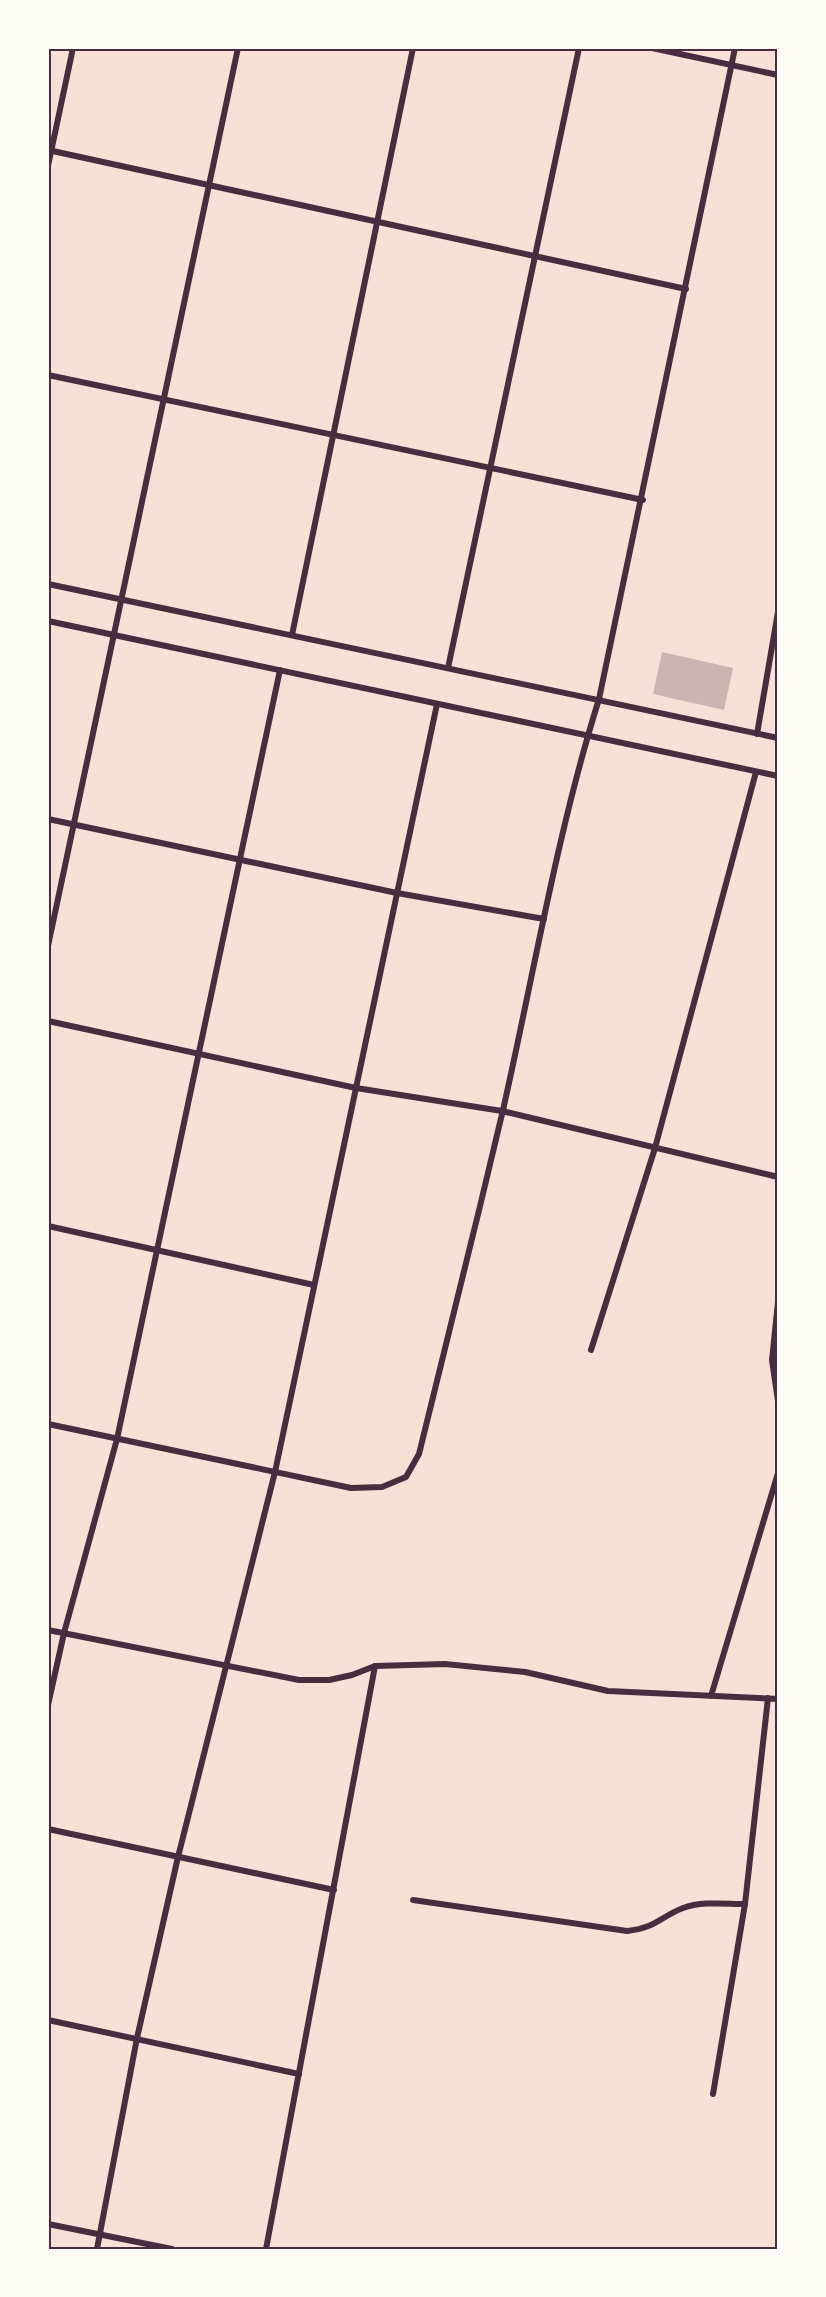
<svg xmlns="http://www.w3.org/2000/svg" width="826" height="2297" viewBox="0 0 826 2297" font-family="Karla,sans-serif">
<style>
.building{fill:#ccb4b1}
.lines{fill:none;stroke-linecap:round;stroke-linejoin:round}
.minor{stroke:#4a2c40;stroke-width:6}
.neatline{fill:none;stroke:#4a2c40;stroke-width:2}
</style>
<rect width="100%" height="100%" fill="#f7e1d7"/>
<path class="building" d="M662 652 733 668 724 710 653 694Z"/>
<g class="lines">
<g class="minor">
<path d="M652 48 778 75"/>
<path d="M48 150 686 289"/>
<path d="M48 166 73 48"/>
<path d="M48 375 643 500"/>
<path d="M48 584 778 738"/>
<path d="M48 621 778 776"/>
<path d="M292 635 413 48"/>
<path d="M448 668 579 48"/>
<path d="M757 734 778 612"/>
<path d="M48 819 397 893 544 919"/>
<path d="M48 946 238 48"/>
<path d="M48 1021 356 1088 502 1111 778 1177"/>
<path d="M48 1226 314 1285"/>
<path d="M778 1302 772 1360 778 1401"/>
<path d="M591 1350 655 1148 756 772"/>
<path d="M48 1424 351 1488 382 1487 406 1477 419 1454C447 1340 476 1225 503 1110 534 973 557 833 599 699L735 48"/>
<path d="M48 1630 299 1680H329L352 1675 375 1666 445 1664 525 1672 608 1691 778 1699"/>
<path d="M711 1696 778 1473"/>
<path d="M48 1705 64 1633 117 1439 280 670"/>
<path d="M48 1829 334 1890"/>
<path d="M413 1900 627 1931C656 1928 660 1917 683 1908 702 1901 725 1904 745 1904"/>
<path d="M48 2020 299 2074"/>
<path d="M713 2094 745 1904 768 1698"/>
<path d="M48 2224 172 2249"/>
<path d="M97 2249 137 2038 178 1857 275 1472 437 704"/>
<path d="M266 2249 375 1666"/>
</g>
</g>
<rect width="826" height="2297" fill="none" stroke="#fffaf5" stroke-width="99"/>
<rect x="50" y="50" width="726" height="2198" class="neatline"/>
</svg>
